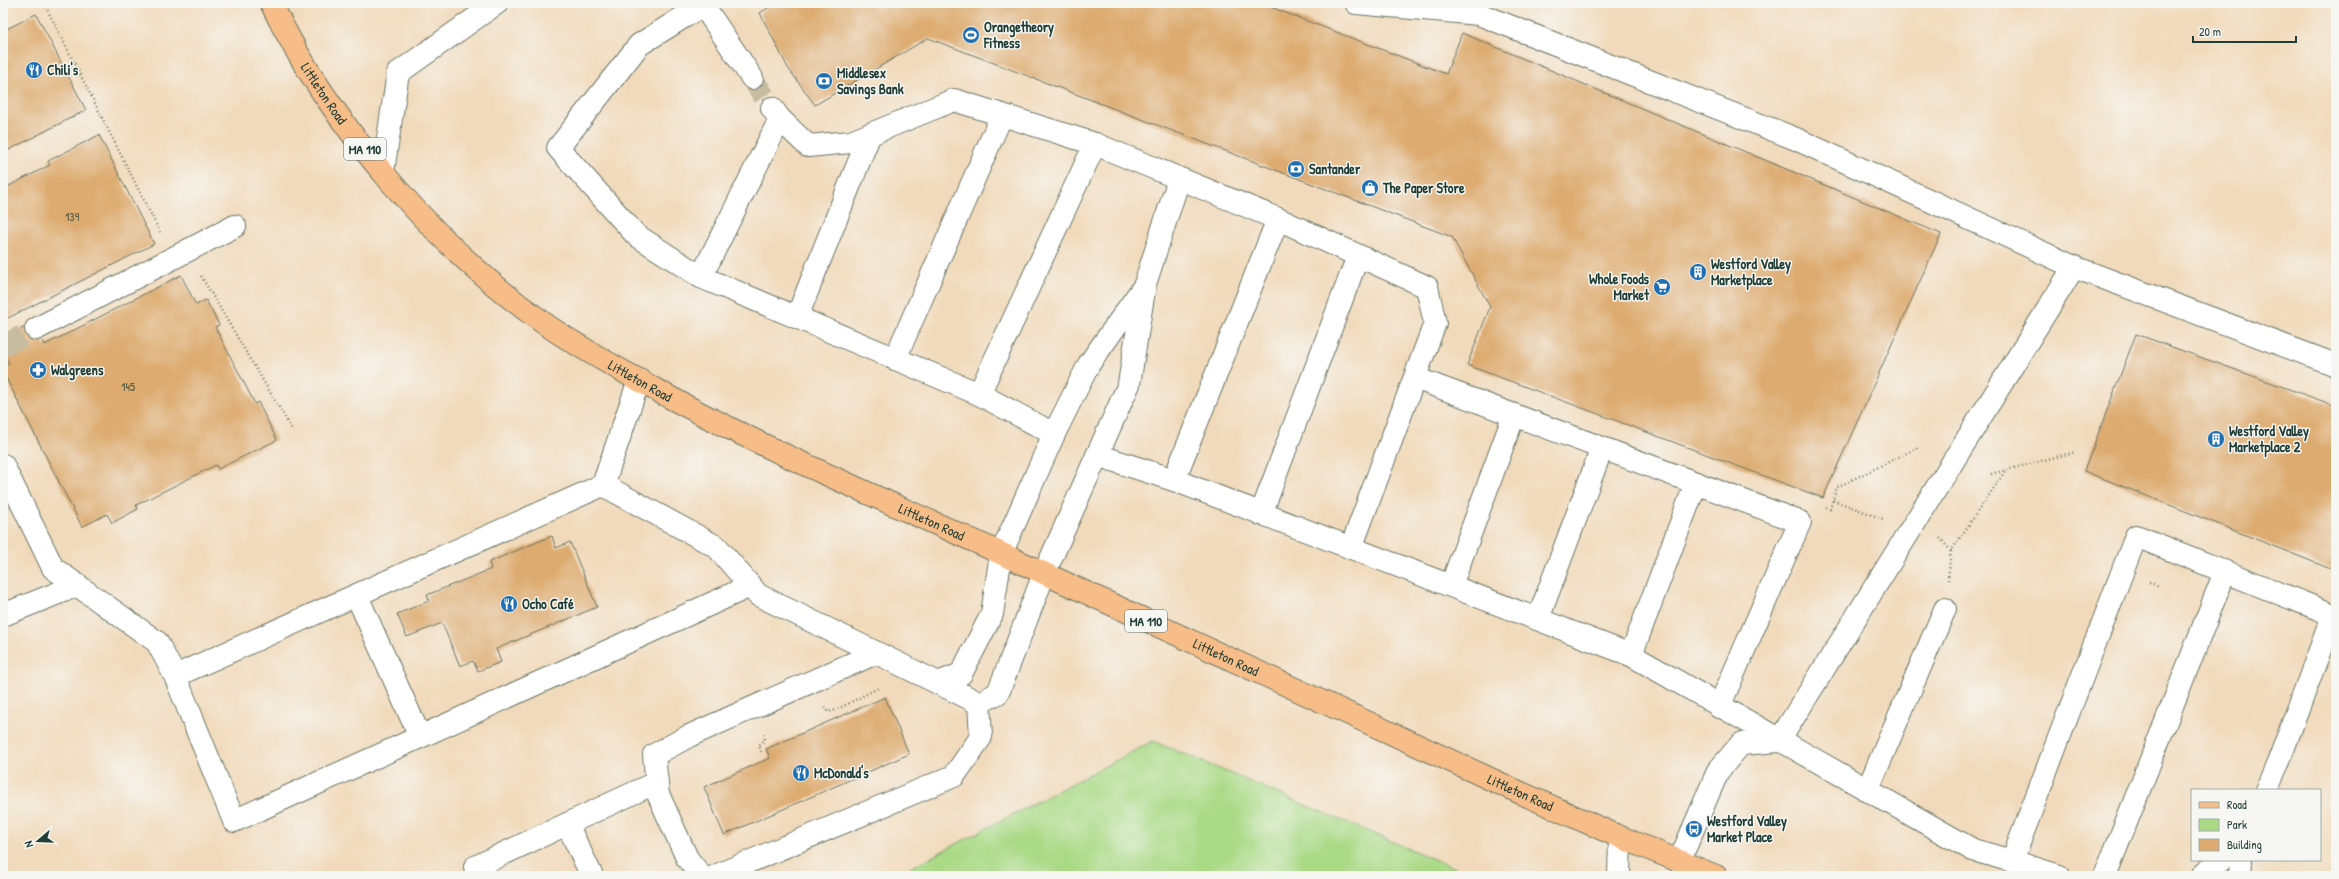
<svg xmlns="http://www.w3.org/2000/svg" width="2339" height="879" viewBox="0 0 2339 879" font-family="'Patrick Hand',sans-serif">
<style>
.green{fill:#abda87;stroke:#658c5e}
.building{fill:#ddab70}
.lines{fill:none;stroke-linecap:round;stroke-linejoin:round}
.minor-tunnel{stroke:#c7bba0;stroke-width:22;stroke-dasharray:22 11;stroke-linecap:butt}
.minor-casing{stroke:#687463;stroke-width:24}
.major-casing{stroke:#687463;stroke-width:24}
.path{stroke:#687463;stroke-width:2.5;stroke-dasharray:1 3;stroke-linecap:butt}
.minor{stroke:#fff;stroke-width:22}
.major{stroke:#f7bd88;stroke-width:22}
.labels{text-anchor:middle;stroke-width:3;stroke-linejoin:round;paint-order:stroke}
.number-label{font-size:12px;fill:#4e5843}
.shield{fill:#f6f6f2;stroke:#60746d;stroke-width:1}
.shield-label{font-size:13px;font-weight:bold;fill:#1f3d34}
.poi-label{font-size:14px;font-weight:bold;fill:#1f3d34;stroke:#f6f6f2;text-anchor:start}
.street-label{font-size:14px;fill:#1f3d34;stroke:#f6f6f2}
</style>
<rect width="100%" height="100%" fill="#f6f6f2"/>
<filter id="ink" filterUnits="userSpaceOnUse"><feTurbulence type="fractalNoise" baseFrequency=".025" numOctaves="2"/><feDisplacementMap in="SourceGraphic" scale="8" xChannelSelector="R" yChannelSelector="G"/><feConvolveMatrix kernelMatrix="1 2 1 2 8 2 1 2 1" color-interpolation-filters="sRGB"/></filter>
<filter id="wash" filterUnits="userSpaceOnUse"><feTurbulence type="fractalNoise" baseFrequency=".012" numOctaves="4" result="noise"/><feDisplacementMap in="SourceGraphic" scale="16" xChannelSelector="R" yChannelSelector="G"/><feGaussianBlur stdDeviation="0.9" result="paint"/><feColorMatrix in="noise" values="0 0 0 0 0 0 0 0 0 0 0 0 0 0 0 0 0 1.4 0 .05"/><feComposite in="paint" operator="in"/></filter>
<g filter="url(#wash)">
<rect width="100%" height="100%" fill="#f1dabb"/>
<path class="green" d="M1153 741 1474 876H895Z"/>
<g id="blocks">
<g class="building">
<path d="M776 3H1260L1446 74 1462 33 1941 234 1823 498 1467 365 1490 307 1452 237 928 38 815 105 788 68 760 13Z"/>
<path d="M36 14 86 110 3 153V31Z"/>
<path d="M99 135 154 244 6 319 3 313V189L50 165 48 161Z"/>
<path d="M181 275 196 305 206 300 219 325 215 327 255 404 258 402 277 440 218 469 216 465 136 505 138 509 112 523 107 514 82 527 3 372V367L9 363 3 352V338L33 323 45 345Z"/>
<path d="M2136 334 2336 406V571L2084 471Z"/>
<path d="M552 536 556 548 570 542 597 607 496 649 501 662 478 671 473 661 460 666 442 623 407 637 397 614 429 601 427 595 491 569 489 562Z"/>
<path d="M885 697 909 754 724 835 704 787 770 758 766 749Z"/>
</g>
</g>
</g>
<g filter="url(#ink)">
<use href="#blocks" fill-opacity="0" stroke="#687463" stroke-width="1"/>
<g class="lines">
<g class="minor-tunnel">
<path d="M752 78 772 108"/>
<path d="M3 346 36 329"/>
</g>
<g class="minor-casing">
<g id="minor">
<path d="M706 3 639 45 558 148 636 235 701 277 979 394 1095 144 1278 219 1174 480 1631 655 1973 850 2012 861"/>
<path d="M1356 3 1479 14 1796 139 2074 267 2336 365"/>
<path d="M703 5 752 78"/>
<path d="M772 108 780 119 808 146 851 142 954 100 1095 144"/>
<path d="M383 171 398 73 497 3"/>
<path d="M1278 219 1427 287 1435 323 1351 548"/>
<path d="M701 277 780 119"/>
<path d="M797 317 870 134"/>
<path d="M36 329 235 226"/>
<path d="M895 359 1002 115"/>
<path d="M1415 378 1800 522 1719 707"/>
<path d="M979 394 1054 434"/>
<path d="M1097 455 1174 480"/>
<path d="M3 465 53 568 157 642 175 676"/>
<path d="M603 485 717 547 758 595 979 703"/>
<path d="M1261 514 1358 256"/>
<path d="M1451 586 1514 415"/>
<path d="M357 596 420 737 750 586"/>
<path d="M3 615 78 585"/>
<path d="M1538 619 1602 448"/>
<path d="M1631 655 1696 483"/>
<path d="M938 683 961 674 992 614 1001 554 1054 434 1089 364 1142 289"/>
<path d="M979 703 998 693 1044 574 1129 384 1145 284 1179 179"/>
<path d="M420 737 234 821 175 676 603 485 639 380"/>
<path d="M2266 790 2278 763 2333 615"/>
<path d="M1867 791 1945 609"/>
<path d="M1679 862 1718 771 1741 744 1779 741 2074 267"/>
<path d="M475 867 567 824"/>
<path d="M592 876 567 824 657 782"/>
<path d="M701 876 687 858 658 794 654 755 689 736 876 653"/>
<path d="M715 876 954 776 981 737 979 703"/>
<path d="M1619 876 1620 837"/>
<path d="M2059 876 2012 861 2136 536 2336 616"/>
<path d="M2105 876 2225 572"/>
<path d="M2202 876 2220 860"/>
<path d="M2240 876 2241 860"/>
</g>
</g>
<g class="major-casing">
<g id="major">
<path id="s1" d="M271 3C329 123 438 250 548 326 583 350 621 370 658 391 768 451 885 500 998 552 1169 631 1340 710 1512 789L1620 837 1716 876"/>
</g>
</g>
<g class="path">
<path d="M44 3 160 232"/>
<path d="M201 276 293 431"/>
<path d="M1991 474 2075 452"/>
<path d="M1833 500 1883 519"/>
<path d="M1826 507 1830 509 1837 487 1919 447"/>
<path d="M1940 538 1951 551 2006 470"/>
<path d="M1948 580 1951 551"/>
<path d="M2149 583 2160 586"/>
<path d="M825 707 828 712 836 710 880 687"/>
<path d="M761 752 759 745 765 740 764 734"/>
</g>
<use href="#minor" class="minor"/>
<use href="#major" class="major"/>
</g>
</g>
<defs>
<g id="stadium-disc" transform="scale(0.9)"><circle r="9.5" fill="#1f6fb2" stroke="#f6f6f2"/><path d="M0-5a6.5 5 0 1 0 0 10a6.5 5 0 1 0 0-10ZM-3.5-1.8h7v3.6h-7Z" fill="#fff"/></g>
<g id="restaurant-disc" transform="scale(0.9)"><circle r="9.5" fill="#1f6fb2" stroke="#f6f6f2"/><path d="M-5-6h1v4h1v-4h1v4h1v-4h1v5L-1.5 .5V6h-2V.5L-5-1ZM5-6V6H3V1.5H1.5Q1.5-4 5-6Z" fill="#fff"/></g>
<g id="bank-disc" transform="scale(0.9)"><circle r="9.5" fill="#1f6fb2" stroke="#f6f6f2"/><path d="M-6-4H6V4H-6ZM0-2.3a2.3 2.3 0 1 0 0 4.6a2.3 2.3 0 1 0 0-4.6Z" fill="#fff"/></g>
<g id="shop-disc" transform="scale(0.9)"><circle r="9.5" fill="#1f6fb2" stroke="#f6f6f2"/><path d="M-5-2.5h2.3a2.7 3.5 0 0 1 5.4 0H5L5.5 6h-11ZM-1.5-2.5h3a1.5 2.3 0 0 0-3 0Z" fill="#fff"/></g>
<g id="building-disc" transform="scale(0.9)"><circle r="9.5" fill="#1f6fb2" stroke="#f6f6f2"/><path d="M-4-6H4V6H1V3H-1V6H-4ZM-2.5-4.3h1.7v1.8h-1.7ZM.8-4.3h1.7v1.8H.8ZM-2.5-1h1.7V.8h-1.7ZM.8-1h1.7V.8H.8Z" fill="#fff"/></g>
<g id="supermarket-disc" transform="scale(0.9)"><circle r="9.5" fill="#1f6fb2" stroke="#f6f6f2"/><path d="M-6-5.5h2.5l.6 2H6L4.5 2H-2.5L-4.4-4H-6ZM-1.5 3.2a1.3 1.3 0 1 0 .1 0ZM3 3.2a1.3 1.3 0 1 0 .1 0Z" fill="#fff"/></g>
<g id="pharmacy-disc" transform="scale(0.9)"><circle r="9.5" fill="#1f6fb2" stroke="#f6f6f2"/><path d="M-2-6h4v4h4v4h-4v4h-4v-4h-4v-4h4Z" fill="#fff"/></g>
<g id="bus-disc" transform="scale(0.9)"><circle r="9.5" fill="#1f6fb2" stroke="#f6f6f2"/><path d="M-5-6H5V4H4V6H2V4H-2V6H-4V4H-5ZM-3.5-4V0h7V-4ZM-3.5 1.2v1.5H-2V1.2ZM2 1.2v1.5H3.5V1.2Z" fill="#fff"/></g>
</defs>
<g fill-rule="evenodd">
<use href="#stadium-disc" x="971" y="35"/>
<use href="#restaurant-disc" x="34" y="70"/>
<use href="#bank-disc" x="824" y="81"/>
<use href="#bank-disc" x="1296" y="169"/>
<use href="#shop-disc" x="1370" y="188"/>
<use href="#building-disc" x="1698" y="272"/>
<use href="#supermarket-disc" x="1662" y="287"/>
<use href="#pharmacy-disc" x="38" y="370"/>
<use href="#building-disc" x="2216" y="439"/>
<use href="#restaurant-disc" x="509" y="604"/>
<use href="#restaurant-disc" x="801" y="773"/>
<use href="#bus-disc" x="1694" y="829"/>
</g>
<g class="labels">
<g class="number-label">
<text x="72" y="221">139</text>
<text x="128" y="391">145</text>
</g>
<g class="shield">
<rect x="344" y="138" width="42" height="22" rx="3"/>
<rect x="1125" y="610" width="42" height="22" rx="3"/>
</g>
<g class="shield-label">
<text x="365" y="154">MA 110</text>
<text x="1146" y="626">MA 110</text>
</g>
<g class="poi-label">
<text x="984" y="32">Orangetheory<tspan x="984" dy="16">Fitness</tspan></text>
<text x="47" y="75">Chili's</text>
<text x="837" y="78">Middlesex<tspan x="837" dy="16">Savings Bank</tspan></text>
<text x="1309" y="174">Santander</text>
<text x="1383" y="193">The Paper Store</text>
<text x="1711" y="269">Westford Valley<tspan x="1711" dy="16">Marketplace</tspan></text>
<text x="1649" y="284" text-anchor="end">Whole Foods<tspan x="1649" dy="16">Market</tspan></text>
<text x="51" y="375">Walgreens</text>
<text x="2229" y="436">Westford Valley<tspan x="2229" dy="16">Marketplace 2</tspan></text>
<text x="522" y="609">Ocho Café</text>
<text x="814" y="778">McDonald's</text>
<text x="1707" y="826">Westford Valley<tspan x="1707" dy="16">Market Place</tspan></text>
</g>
<g class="street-label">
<text dy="5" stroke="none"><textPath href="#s1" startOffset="105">Littleton Road</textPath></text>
<text dy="5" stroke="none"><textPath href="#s1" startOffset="537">Littleton Road</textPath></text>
<text dy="5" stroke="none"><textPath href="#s1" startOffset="861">Littleton Road</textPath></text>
<text dy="5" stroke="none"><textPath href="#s1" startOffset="1185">Littleton Road</textPath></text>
<text dy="5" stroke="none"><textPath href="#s1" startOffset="1509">Littleton Road</textPath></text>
</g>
</g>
<rect width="2339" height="879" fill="none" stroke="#f6f6f2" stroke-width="16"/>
<rect x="2191" y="789" width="130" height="72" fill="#f6f6f2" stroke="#a0aca6"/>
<rect x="2199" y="802" width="20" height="6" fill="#f7bd88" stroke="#a0aca6"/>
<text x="2227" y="809" font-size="12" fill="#1f3d34">Road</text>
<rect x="2199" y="819" width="20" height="12" fill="#abda87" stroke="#a0aca6"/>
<text x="2227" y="829" font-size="12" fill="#1f3d34">Park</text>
<rect x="2199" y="839" width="20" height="12" fill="#ddab70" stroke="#a0aca6"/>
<text x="2227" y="849" font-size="12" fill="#1f3d34">Building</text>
<g transform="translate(38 841) rotate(251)" stroke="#f6f6f2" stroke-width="3" paint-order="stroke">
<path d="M0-3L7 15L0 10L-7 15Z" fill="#1f3d34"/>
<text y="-6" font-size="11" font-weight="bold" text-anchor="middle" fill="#1f3d34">N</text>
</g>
<path d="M2193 36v6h103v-6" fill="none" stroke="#1f3d34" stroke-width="2"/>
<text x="2199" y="36" font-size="12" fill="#1f3d34" stroke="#f6f6f2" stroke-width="3" paint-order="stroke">20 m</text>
</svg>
